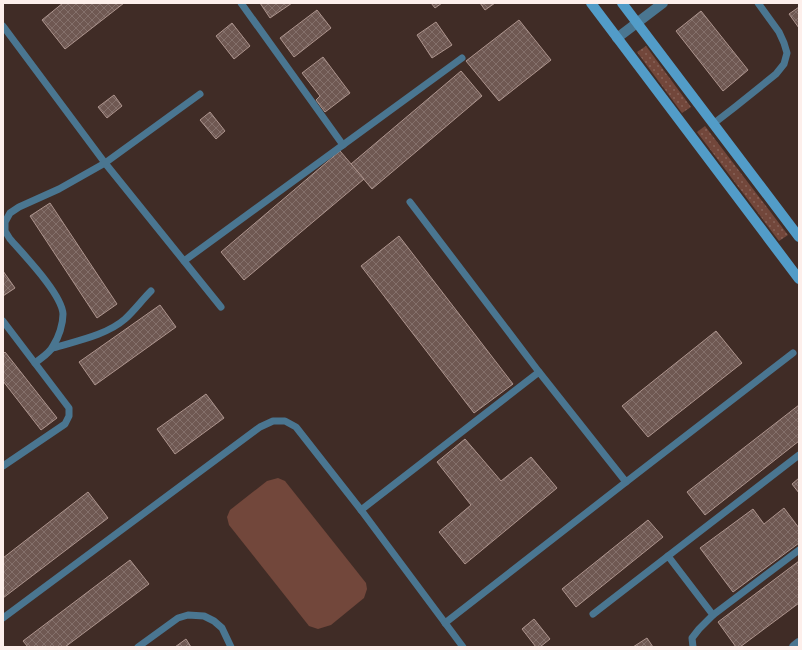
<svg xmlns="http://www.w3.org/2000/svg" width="802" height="650" viewBox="0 0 802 650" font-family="'PT Sans',sans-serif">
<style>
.green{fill:url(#green-dots)}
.pitch{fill:#72473b}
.building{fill:url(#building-cross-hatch);stroke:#ae958e}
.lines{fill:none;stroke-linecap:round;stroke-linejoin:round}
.lane{stroke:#4a7691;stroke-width:7}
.street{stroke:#4a7691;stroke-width:10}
.secondary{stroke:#529cc8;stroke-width:10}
</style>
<defs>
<pattern id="green-dots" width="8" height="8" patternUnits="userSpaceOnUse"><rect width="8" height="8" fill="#72473b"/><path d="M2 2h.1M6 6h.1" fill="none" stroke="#876258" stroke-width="1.8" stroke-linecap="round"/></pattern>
<pattern id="building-cross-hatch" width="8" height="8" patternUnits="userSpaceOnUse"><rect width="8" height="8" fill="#6f5852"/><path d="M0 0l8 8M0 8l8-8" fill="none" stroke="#84706b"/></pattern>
</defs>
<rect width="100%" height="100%" fill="#402c26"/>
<g class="green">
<path d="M646 46 691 107 682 113 637 52Z"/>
<path d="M705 126 788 235 779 241 697 132Z"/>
</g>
<path class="pitch" d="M278 478 285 481 366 583 367 589 364 598 331 625 318 629 309 626 229 525 227 517 230 510 267 481Z"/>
<g class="building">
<path d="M63 3H124L65 49 42 20Z"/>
<path d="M260 3H292L270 18Z"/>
<path d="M431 3H442L435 8Z"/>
<path d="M480 3H495L485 10Z"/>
<path d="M799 7V28L789 14Z"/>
<path d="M317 10 331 28 294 57 280 38Z"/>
<path d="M701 11 748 70 723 91 676 31Z"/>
<path d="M519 20 551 60 499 101 466 61Z"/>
<path d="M436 22 452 45 432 58 417 35Z"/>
<path d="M232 23 250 46 234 59 216 36Z"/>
<path d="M323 57 350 93 325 112 316 100 320 96 302 73Z"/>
<path d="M461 71 482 96 372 189 351 164Z"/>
<path d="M114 95 122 106 107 118 98 107Z"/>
<path d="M210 112 225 131 216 139 200 120Z"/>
<path d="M340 151 364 179 244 280 221 252Z"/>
<path d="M50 203 117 304 97 318 30 216Z"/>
<path d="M399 236 513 384 474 413 361 266Z"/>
<path d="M3 271 15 288 3 296Z"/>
<path d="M160 305 176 327 95 385 79 362Z"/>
<path d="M716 331 742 363 648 437 622 406Z"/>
<path d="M5 352 57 418 41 430 3 381V354Z"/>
<path d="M206 394 224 418 175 454 157 429Z"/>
<path d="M799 405V441L705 515 687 492Z"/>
<path d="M465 439 501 481 531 457 557 488 465 564 439 532 471 505 437 462Z"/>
<path d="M799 478V493L792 484Z"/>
<path d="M88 492 108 518 3 598V558Z"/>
<path d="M784 508 799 528V543L733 592 700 548 753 509 764 524Z"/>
<path d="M648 520 663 537 576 607 562 589Z"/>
<path d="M130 560 149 584 65 647H28L23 641Z"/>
<path d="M799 561V603L740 647H736L718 622Z"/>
<path d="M534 619 550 639 540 647H536L522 629Z"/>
<path d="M647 638 653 647H633Z"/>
<path d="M186 639 191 647H175Z"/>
</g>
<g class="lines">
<g class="lane">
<path d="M241 3 343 145"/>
<path d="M3 26 105 163 221 307"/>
<path d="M713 124 735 107 776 74 784 64 787 53 784 43 779 32 758 3"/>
<path d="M410 202 539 372"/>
<path d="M184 261 462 58"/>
<path d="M3 321 69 408V416L65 424 3 466"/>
<path d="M53 348C76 341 107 335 125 319 134 311 142 300 151 291"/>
<path d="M35 363C41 358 50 353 53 346 59 337 63 324 63 314 62 294 23 254 10 239L5 231V222L10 213 19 207 59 189 105 163 200 94"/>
<path d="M361 510 539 372 626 482 793 353"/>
<path d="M668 556 799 455"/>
<path d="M593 614 668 556 713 615 699 629 692 638 693 647"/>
<path d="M713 615 799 550"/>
<path d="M3 618 260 427 273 421H285L296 427 361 510 463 647"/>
<path d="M445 623 626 482"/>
<path d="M138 647 178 618 188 615 204 616 214 621 222 628 231 647"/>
</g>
<g class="street">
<path d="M617 38 663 3"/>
<path d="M794 647 799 643"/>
</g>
<g class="secondary">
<path d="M591 3 799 279"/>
<path d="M622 3 799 237"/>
</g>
</g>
<rect width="802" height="650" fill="none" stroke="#fdefeb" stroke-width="8"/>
</svg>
